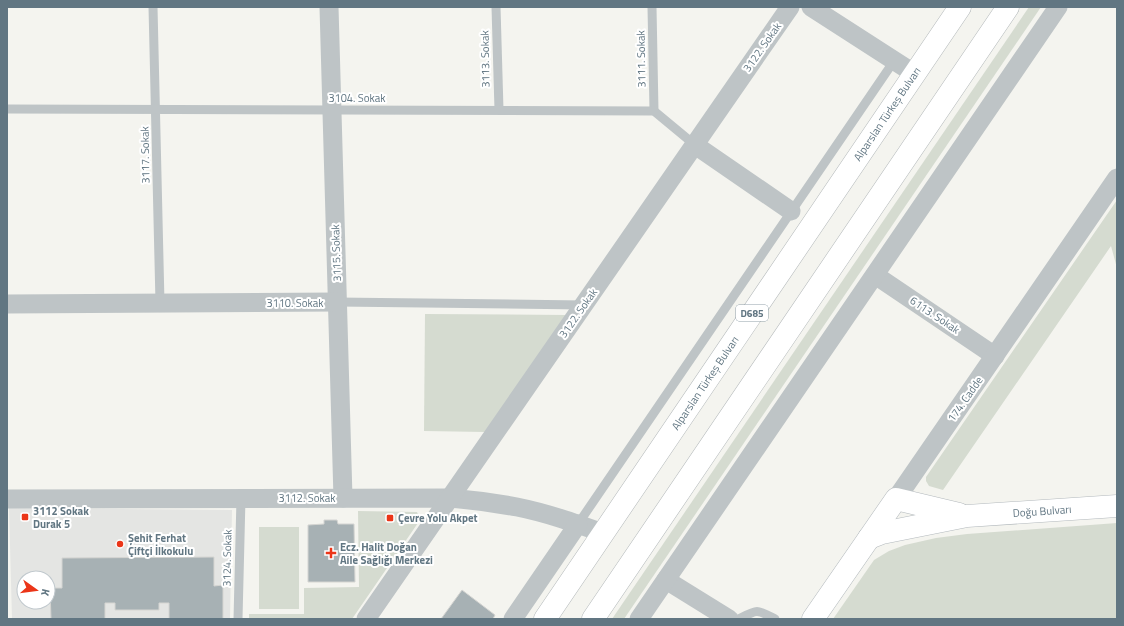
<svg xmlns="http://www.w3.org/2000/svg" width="1124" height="626" viewBox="0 0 1124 626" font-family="'Titillium Web',sans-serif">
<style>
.built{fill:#e4e5e3;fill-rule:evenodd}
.green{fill:#d5dbd0}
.building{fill:#a7b1b4;stroke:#d5d5d2}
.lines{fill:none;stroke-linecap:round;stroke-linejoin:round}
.secondary-casing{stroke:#b3b9bd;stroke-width:23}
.highway-casing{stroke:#b3b8ba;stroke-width:23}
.lane{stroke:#bec4c6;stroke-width:9}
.street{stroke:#bec4c6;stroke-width:19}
.secondary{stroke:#fff;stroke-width:22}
.highway{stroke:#fff;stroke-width:22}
.poi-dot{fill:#eb3518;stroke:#fff;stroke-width:1.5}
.labels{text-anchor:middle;stroke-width:4;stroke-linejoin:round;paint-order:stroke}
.shield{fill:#fff;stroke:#909fa8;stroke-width:1}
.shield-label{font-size:10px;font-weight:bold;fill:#617682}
.street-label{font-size:11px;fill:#617682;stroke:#fff}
.poi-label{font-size:11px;font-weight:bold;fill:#617682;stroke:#fff;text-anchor:start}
</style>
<rect width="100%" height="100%" fill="#f4f4ef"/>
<path class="built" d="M9 508 232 510 230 619H12ZM24 578H48V602H24Z"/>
<g class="green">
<path d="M1029 7H1041L624 619H612Z"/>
<path d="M1117 200V268L1111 246 943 490 929 486 926 481V477Z"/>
<path d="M425 314 567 315 485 432 424 431Z"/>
<path d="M358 511 417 512 420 520 352 619H249V614H304V588L359 587Z"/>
<path d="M1117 523V619H833L874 560 889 551 905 545 936 538 967 534Z"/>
<rect x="259" y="527" width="40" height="82"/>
</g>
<g class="building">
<path d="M324 520H337L338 524H354L355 582H308V525L324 524Z"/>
<path d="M214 557V586L223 585V619H169V603H159V610H115V603H105V619H51L50 588H62V558Z"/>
<path d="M462 590 495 615 493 619H441Z"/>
</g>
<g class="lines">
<g class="secondary-casing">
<g id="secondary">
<path d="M869 538 882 533 967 516 1117 506"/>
<path d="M813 619 896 499 959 514"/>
</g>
</g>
<g class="highway-casing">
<g id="highway">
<path d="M545 619 960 7"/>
<path d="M593 619 1008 7"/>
</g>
</g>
<g class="lane">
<path d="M153 7 160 303"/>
<path d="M496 7 499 110"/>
<path d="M652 7 654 111"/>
<path d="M7 109 654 111 695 145"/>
<path d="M337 302 584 305"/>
<path d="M578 524 894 61"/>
<path d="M238 619 241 498"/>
<path d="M739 619C758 609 756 609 775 619"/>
</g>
<g class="street">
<path d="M329 7 343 498"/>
<path d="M811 7 915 74"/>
<path d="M695 145 791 211"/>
<path d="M875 275 995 356"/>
<path d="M7 304 337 302"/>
<path d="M7 499 450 498C473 500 495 503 517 507 547 513 575 523 603 533"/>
<path d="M896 499 1117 178"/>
<path d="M666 580 729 619"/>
<path d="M366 619 790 7"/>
<path d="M513 619 578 524"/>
<path d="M639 619 1058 7"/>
</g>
<use href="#secondary" class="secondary"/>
<use href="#highway" class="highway"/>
</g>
<g class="poi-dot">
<rect x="21" y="513" width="8" height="8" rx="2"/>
<rect x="386" y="514" width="8" height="8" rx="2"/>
<circle cx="120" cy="544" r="4"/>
<path d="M329 547h4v4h4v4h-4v4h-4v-4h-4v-4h4z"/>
</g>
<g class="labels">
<rect class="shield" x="736" y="305" width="32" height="16" rx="3"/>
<g class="shield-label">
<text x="752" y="317">D685</text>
</g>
<g class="street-label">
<text transform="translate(762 47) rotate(-55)" y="4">3122. Sokak</text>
<text transform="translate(485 59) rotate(-91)" y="4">3113. Sokak</text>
<text transform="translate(641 59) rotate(-91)" y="4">3111. Sokak</text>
<text x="357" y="102">3104. Sokak</text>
<text transform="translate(887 114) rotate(-56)" y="4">Alparslan Türkeş Bulvarı</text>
<text transform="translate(145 155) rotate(-91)" y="4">3117. Sokak</text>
<text transform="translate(336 253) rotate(-92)" y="4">3115. Sokak</text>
<text x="295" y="307">3110. Sokak</text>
<text transform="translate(578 313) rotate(-55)" y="4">3122. Sokak</text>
<text transform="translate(935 315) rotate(34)" y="4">6113. Sokak</text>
<text transform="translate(705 383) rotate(-56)" y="4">Alparslan Türkeş Bulvarı</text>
<text transform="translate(965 399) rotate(-55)" y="4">174. Cadde</text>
<text x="307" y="502">3112. Sokak</text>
<text transform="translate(1042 511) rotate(-4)" y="4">Doğu Bulvarı</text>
<text transform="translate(227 558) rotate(-89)" y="4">3124. Sokak</text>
</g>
<g class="poi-label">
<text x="33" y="515">3112 Sokak<tspan x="33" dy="13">Durak 5</tspan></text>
<text x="398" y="522">Çevre Yolu Akpet</text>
<text x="128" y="542">Şehit Ferhat<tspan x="128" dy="13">Çiftçi İlkokulu</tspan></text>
<text x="340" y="551">Ecz. Halit Doğan<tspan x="340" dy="13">Aile Sağlığı Merkezi</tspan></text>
</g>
</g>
<rect width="1124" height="626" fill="none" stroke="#617682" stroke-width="16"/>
<g transform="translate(36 590) rotate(104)"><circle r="19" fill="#ffffff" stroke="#c0c8cd"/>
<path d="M0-3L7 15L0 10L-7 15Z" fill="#eb3518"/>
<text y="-6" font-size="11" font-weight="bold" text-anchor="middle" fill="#617682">K</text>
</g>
</svg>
